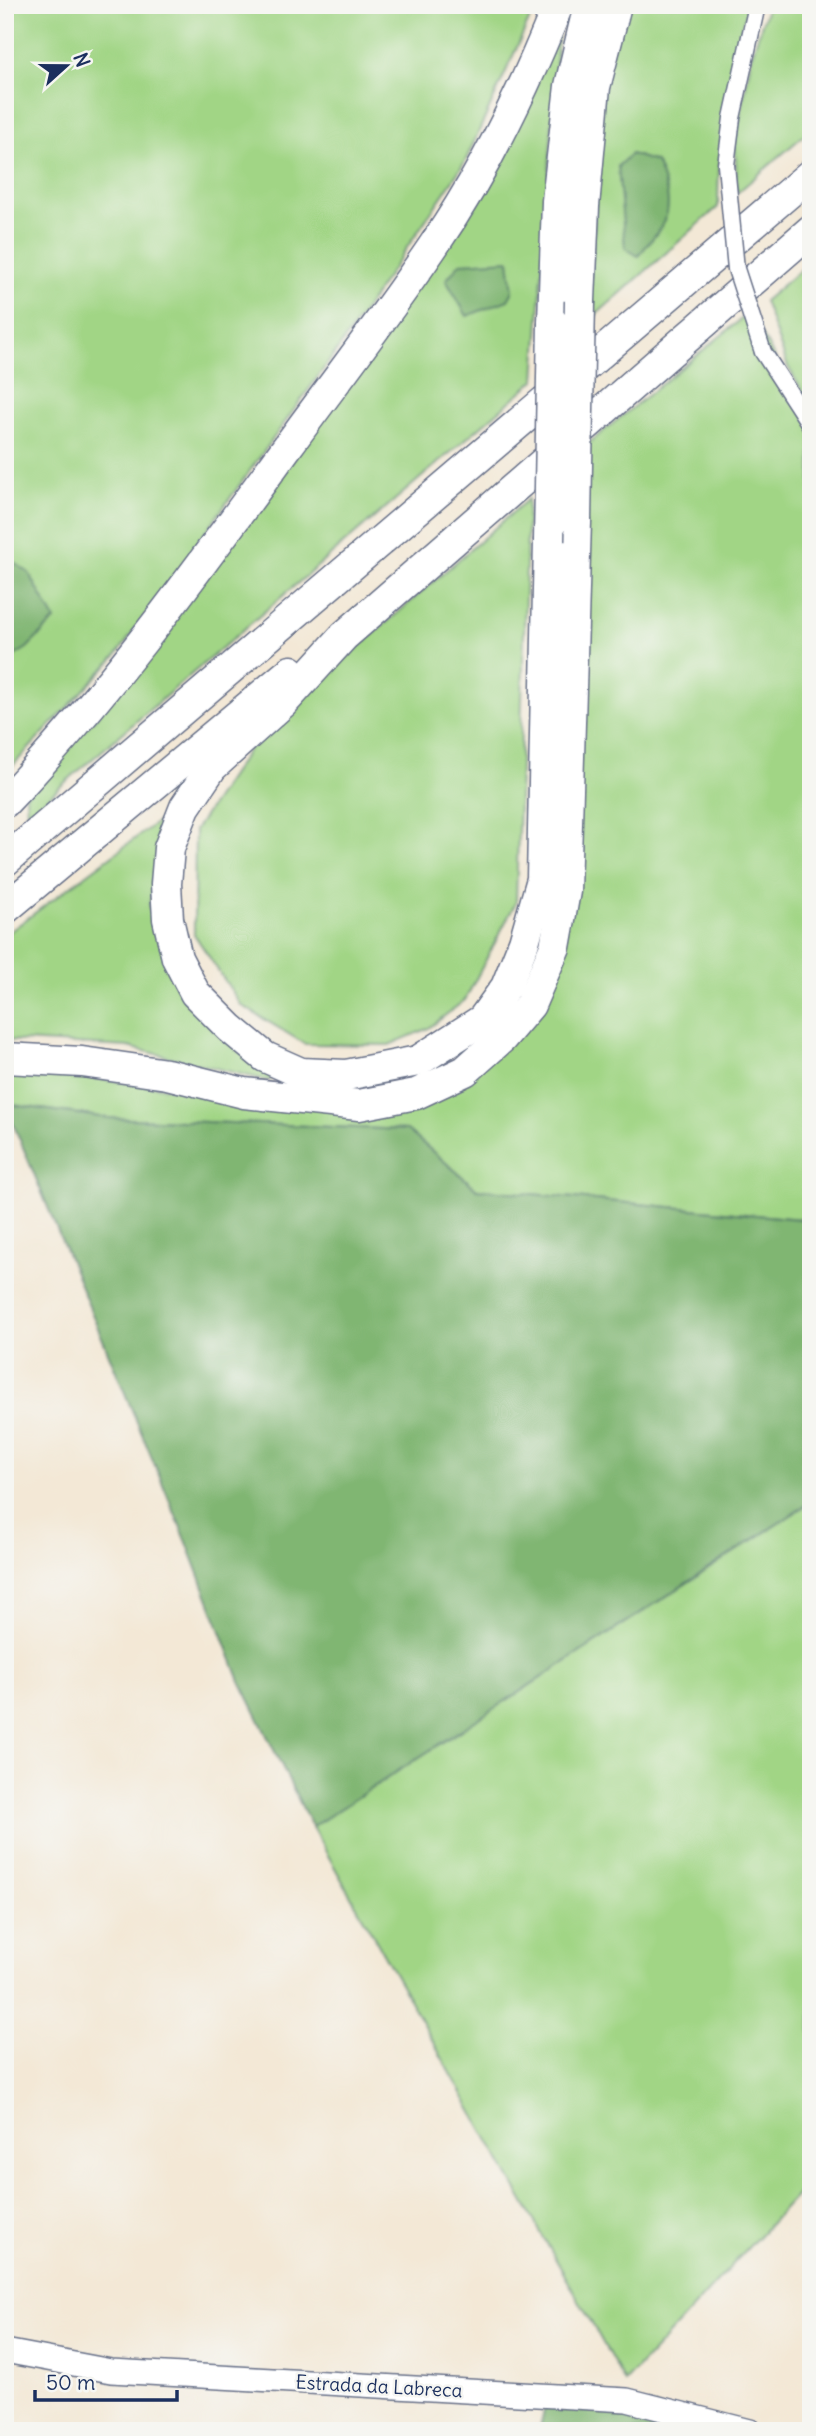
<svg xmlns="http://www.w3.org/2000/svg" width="816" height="2436" viewBox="0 0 816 2436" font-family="Delius,sans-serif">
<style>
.green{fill:#a1d585;stroke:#5e8272;stroke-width:2}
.forest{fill:#80b672;stroke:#4e7268;stroke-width:2}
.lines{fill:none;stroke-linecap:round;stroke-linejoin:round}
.street-casing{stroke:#677088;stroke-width:19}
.secondary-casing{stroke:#677088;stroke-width:26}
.highway-casing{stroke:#677088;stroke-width:33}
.street{stroke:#fff;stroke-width:16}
.secondary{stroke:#fff;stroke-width:23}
.highway{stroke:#fff;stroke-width:30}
.street-bridge-casing{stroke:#677088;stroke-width:19;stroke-linecap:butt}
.highway-bridge-casing{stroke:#677088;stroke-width:33;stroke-linecap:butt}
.street-bridge{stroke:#fff;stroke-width:16}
.highway-bridge{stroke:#fff;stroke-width:30}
.labels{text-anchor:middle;stroke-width:5;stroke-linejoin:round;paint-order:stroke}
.street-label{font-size:19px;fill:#1b2f5e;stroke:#f6f6f2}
</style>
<rect width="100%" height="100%" fill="#f6f6f2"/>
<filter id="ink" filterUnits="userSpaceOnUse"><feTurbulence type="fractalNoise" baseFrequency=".0143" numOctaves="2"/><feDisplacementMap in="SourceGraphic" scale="14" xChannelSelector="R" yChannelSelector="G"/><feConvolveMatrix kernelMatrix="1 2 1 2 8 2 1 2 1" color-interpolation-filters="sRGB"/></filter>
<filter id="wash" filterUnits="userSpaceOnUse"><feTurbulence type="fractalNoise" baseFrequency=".00686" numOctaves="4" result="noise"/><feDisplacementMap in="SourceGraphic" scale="28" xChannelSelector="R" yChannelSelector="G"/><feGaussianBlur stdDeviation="1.57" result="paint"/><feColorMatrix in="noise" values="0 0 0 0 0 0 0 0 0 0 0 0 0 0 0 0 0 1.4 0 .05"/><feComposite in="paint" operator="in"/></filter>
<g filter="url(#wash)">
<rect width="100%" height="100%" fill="#f3e8d6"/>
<g class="green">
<path d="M5 5H536L465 162 343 342 116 656 5 774Z"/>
<path d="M627 5H748C728 72 718 137 718 207L588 322 604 75Z"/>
<path d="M768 5H811V129L737 193 735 144 752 54Z"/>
<path d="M558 36 535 380 27 815 26 795 139 669Z"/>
<path d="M811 261V406L788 367 764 301Z"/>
<path d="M750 312 811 426V1220L477 1189 407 1130 108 1118 5 1104V1067L369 1114 465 1071 555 947 584 447Z"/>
<path d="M528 499 516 902 465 1000 429 1028 389 1045 305 1044 241 1005 194 934 195 830 259 734Z"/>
<path d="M164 817 149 907 173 979 276 1073 269 1081 128 1047 5 1040V935Z"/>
<path d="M811 1502V2179L625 2382 312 1827Z"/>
</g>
<g class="forest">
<path d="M631 154 656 162C677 210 670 219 638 256L625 248 618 166Z"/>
<path d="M509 260 513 291 508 300 467 316 446 280 460 263Z"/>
<path d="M5 556 29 573 55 620 27 648 5 662Z"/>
<path d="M5 1104 108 1118 407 1130 477 1189 811 1220V1502L312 1827 240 1681 186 1540Z"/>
<path d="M627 2400 750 2431H539L545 2406Z"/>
</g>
</g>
<g filter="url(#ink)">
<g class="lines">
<g class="street-casing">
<g id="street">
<path d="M726 165 732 118 757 5"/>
<path d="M763 352 811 426"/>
</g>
</g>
<g class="secondary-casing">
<path id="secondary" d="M5 2351 111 2371 627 2400 750 2431"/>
</g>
<g class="highway-casing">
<g id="highway">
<path d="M580 301 584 206 595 87 616 5"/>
<path d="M553 323 557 201 570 86 589 5"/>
<path d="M549 541 542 879 524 942 506 987 482 1020 418 1061 346 1075 301 1073 265 1057 230 1028 195 993 177 958 168 919 166 884 169 848 185 807 212 767 284 702 344 636 811 230"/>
<path d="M5 802C110 692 198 569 288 446 337 379 388 313 434 245 485 171 525 88 558 5"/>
<path d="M5 861 811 174"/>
<path d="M5 909 291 671"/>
<path d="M5 1058 82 1062 167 1074 244 1093 359 1105 416 1094 465 1071 502 1038 530 1005 555 947 565 891 576 521"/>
</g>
</g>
<use href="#street" class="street"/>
<use href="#secondary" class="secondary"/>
<use href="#highway" class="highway"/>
<g class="street-bridge-casing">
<path id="street-bridge" d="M726 165 736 269 763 352"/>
</g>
<g class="highway-bridge-casing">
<g id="highway-bridge">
<path d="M576 521 580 301"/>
<path d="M549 541 553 323"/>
</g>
</g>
<use href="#street-bridge" class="street-bridge"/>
<use href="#highway-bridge" class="highway-bridge"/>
</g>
</g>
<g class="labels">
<g class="street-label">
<text transform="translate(379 2386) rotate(3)" y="7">Estrada da Labreca</text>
</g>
</g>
<rect width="816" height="2436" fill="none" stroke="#f6f6f2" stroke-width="28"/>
<g transform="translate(66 66) rotate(69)" stroke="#f6f6f2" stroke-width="5" paint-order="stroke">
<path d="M0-5L12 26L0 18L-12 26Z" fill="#1b2f5e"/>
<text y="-10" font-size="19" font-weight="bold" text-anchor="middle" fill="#1b2f5e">N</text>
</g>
<path d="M35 2390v10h142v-10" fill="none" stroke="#1b2f5e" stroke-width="3.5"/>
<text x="46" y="2390" font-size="21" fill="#1b2f5e" stroke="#f6f6f2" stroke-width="5" paint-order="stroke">50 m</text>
</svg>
